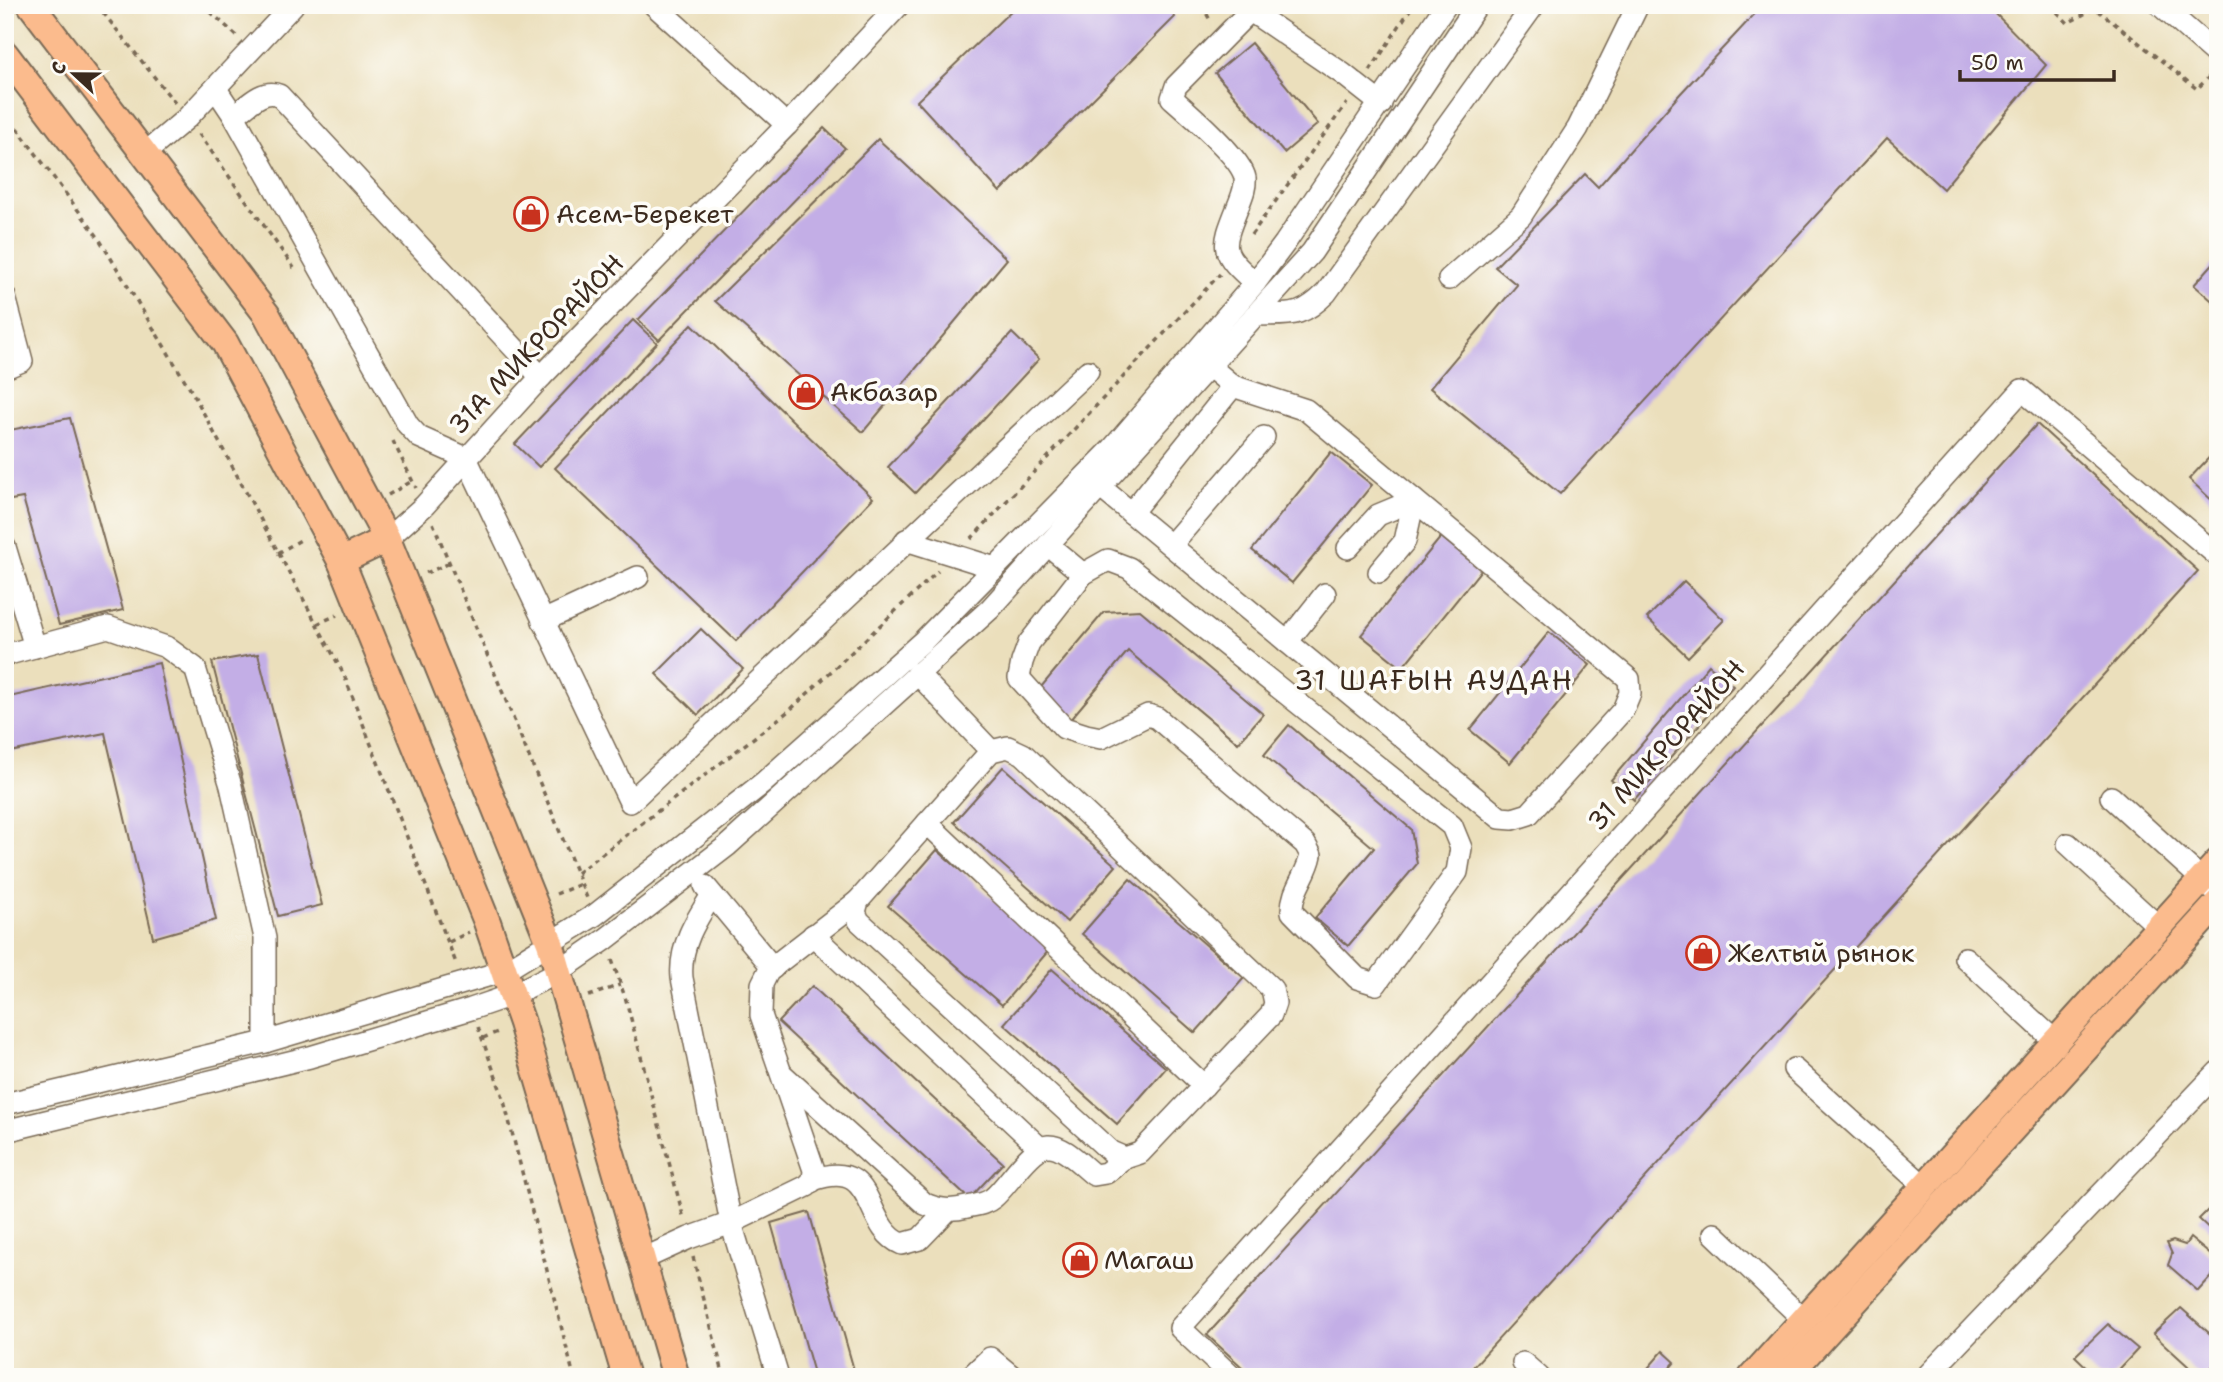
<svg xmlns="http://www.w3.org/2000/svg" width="2223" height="1382" viewBox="0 0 2223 1382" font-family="'Shantell Sans',sans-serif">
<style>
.building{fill:#c3aee6}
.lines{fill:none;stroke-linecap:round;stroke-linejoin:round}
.minor-casing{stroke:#796955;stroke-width:24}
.major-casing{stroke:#796955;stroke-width:30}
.path{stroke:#796955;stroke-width:3.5;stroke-dasharray:5 5;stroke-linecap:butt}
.minor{stroke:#fff;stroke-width:21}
.major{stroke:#fbbb8d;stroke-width:26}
.labels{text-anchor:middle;stroke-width:7;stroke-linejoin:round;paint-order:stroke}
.poi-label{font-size:26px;fill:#3b2a1e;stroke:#fdfcf7;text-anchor:start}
.street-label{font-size:26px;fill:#3b2a1e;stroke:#fdfcf7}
.neighbourhood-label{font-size:28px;letter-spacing:2px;fill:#3b2a1e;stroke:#fdfcf7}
</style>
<rect width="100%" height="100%" fill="#fdfcf7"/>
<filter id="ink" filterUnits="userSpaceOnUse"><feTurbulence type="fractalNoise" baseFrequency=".0143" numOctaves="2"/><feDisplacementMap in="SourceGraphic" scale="14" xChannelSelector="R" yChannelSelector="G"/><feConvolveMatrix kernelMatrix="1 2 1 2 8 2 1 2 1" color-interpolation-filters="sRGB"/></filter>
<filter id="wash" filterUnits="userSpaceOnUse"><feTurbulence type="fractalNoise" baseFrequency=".00686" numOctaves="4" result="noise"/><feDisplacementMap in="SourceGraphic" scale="28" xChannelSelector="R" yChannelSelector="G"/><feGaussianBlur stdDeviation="1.57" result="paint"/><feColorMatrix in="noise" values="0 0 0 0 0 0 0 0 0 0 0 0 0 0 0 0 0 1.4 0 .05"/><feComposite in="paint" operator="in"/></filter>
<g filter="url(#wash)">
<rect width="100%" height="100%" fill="#ebdfbc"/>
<g id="blocks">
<g class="building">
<path d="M1017 5H1112L1120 12 1128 5H1164L1175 17 1000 192 917 101Z"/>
<path d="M1763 5H1987L2046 65 1943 189 1887 138 1560 494 1430 388 1517 285 1495 267 1585 174 1598 187 1680 94Z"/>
<path d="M1251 43 1318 124 1284 153 1215 73Z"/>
<path d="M824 128 845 148 659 340 638 320Z"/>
<path d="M878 139 1007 259 863 432 715 301Z"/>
<path d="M2218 258V306L2194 285Z"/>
<path d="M633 320 657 343 539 467 515 444Z"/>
<path d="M692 324 873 498 736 641 555 468Z"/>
<path d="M1012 333 1039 359 915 493 888 467Z"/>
<path d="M70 418 123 610 59 625 23 498 5 501V431Z"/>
<path d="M2037 424 2198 571 1464 1377H1253L1207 1335Z"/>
<path d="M2218 448V506L2189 479Z"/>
<path d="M1331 452 1372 485 1292 583 1252 550Z"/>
<path d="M1441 537 1481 570 1402 668 1361 635Z"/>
<path d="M1684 581 1724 620 1688 657 1647 618Z"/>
<path d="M1140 610 1263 714 1238 743 1128 651 1069 721 1036 693 1104 612Z"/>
<path d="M701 629 743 669 698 715 656 674Z"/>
<path d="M1549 632 1590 665 1510 763 1470 730Z"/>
<path d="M258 654 322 905 278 916 212 662Z"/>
<path d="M159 663 216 920 153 938 105 733 5 753V698Z"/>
<path d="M1709 665 1733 686 1634 800 1611 780Z"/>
<path d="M1289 725 1411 829 1417 864 1348 946 1315 918 1374 848 1264 755Z"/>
<path d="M1003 767 1116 866 1067 922 954 822Z"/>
<path d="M937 850 1050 949 1002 1005 888 906Z"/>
<path d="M1130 879 1244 978 1195 1033 1082 934Z"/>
<path d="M1052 969 1166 1068 1117 1124 1004 1024Z"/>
<path d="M812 986 1003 1163 969 1199 778 1022Z"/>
<path d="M2218 1200V1237L2199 1219Z"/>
<path d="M809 1212 856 1377H815L771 1223Z"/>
<path d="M2190 1238 2218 1261V1269L2198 1291 2168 1265 2172 1254 2167 1243 2173 1241 2185 1245Z"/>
<path d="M2181 1308 2218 1341V1360L2203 1377H2200L2153 1334Z"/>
<path d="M2108 1324 2138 1349 2112 1377H2097L2075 1356Z"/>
<path d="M1663 1351 1675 1362 1662 1377H1644L1642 1375Z"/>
</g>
</g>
</g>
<g filter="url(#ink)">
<use href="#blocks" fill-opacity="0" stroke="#796955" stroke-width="2"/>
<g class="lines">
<g class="minor-casing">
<g id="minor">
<path d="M654 5 787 125"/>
<path d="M2160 5 2218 56"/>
<path d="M216 89 234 116 408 425 419 437 466 458 630 802 1088 371"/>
<path d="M234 116C247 106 263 88 279 95L541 377"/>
<path d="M144 154 187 118 293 5"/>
<path d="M1449 279 1521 216 1578 128 1638 5"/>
<path d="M1255 283C1219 251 1221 249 1239 204 1242 196 1246 187 1245 178 1242 159 1188 112 1172 98L1176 86 1247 14H1255L1343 74 1381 104"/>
<path d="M5 297 22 361 5 368"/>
<path d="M1255 315C1290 314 1300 319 1326 293L1534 5"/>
<path d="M1100 487 1500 818 1513 819 1529 814 1623 710 1630 693 1629 679 1306 410 1233 386 1209 366"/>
<path d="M1131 513 1233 386"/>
<path d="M387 539 424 506 541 377 787 125 899 5"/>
<path d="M906 540 995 568"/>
<path d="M1048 545 1083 574"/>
<path d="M1171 545 1264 437"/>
<path d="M5 547 35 647"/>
<path d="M1348 548 1378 515 1414 500 1405 541 1379 572"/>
<path d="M1108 560 1129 568 1452 826 1461 848 1457 872 1376 984 1357 978 1292 912C1291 890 1307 876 1311 855L1305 844 1157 718 1148 715 1101 738 1086 735 1064 728 1019 678 1022 662 1029 643 1083 574Z"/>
<path d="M543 621 638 577"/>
<path d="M1287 642 1325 594"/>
<path d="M5 655 108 627 166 647 195 668 231 786 265 938V1042"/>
<path d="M917 673 991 751"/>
<path d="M1008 747 1023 754 1272 989 1275 1003 1271 1015 1140 1153 1125 1158 1111 1152 859 921 855 912 858 901 991 751Z"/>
<path d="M2111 797 2218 894"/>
<path d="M927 823 1204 1086"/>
<path d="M2068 844 2160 928"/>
<path d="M705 886 773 968"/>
<path d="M712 895C696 920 679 946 682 978L731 1223 778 1377"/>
<path d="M813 935 1040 1148"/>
<path d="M1965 958 2056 1042"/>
<path d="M1794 1069 1925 1187"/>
<path d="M783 1075 925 1204C939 1210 951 1211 967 1207 976 1205 986 1204 993 1198 1007 1187 1030 1147 1048 1146 1064 1145 1082 1166 1094 1175L1106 1173 1125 1158"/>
<path d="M5 1104 265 1042 504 971 595 915 763 783 923 641 1112 449 1255 283 1285 243 1446 5"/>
<path d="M5 1131 310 1057 471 1009 512 995 558 972 606 939 727 846 990 609 1312 252 1477 5"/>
<path d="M813 1180C879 1156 861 1227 902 1244L920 1239 948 1210"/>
<path d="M1714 1234 1804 1320"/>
<path d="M643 1259 689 1238 731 1223 807 1186 813 1180 814 1170 761 1015 762 984 768 972 778 963 858 901"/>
<path d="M1523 1363 1539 1377"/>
<path d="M970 1377 990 1358 1013 1377"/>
<path d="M1232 1377 1180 1328 2022 390 2218 556"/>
<path d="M1926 1377 2218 1072"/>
</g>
</g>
<g class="major-casing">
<g id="major">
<path d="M31 5 267 315 387 539 550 943 676 1377"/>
<path d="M5 54 225 343 341 561 487 922 522 1023 626 1377"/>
<path d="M341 561 387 539"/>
<path d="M1752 1377 2218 862"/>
<path d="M1786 1377 2218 903"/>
</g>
</g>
<g class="path">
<path d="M97 5 175 103"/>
<path d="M203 5 238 37"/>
<path d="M1202 5 1211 22"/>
<path d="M2050 5 2068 23 2095 8 2197 89 2212 74"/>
<path d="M1370 71 1413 5"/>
<path d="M5 112 98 237 195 397 344 675 456 963"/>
<path d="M199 134 294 268"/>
<path d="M1251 235 1347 103"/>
<path d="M393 441 416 488"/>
<path d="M388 495 412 481"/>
<path d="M433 523 587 898"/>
<path d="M971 539 1220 274"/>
<path d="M278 553 304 538"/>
<path d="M426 573 450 563"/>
<path d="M317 624 337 615"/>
<path d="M577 873 790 710 938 571"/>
<path d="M556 894 581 884"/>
<path d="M449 942 469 932"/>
<path d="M612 960 626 1000 684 1219"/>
<path d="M589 996 620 985"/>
<path d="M478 1027 503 1097 574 1377"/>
<path d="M483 1038 500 1031"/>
<path d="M693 1257 724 1377"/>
</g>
<use href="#minor" class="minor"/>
<use href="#major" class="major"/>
</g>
</g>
<defs>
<g id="shop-ring" transform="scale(1.75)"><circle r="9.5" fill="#fdfcf7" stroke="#c8321e" stroke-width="1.5"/><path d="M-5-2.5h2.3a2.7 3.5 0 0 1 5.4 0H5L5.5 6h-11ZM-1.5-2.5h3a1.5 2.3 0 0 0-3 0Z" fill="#c8321e"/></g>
</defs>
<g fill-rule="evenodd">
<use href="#shop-ring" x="531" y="214"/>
<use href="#shop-ring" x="806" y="392"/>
<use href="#shop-ring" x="1703" y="953"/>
<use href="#shop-ring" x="1080" y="1260"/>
</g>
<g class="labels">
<g class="poi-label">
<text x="556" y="223">Асем-Берекет</text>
<text x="830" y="401">Акбазар</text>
<text x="1728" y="962">Желтый рынок</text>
<text x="1104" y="1269">Магаш</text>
</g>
<g class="street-label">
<text transform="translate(536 344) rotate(-46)" y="9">31А МИКРОРАЙОН</text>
<text transform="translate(1666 745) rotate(-48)" y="9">31 МИКРОРАЙОН</text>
</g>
<g class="neighbourhood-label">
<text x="1434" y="690">31 ШАҒЫН АУДАН</text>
</g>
</g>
<rect width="2223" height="1382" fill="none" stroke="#fdfcf7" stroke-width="28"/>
<g transform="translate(74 74) rotate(292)" stroke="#fdfcf7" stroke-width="5" paint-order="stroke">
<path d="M0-5L12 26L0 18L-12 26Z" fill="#3b2a1e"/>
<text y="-10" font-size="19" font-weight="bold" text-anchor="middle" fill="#3b2a1e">С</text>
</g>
<path d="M1960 70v10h154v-10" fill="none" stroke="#3b2a1e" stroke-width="3.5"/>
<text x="1971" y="70" font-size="21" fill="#3b2a1e" stroke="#fdfcf7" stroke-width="5" paint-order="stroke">50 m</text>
</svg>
